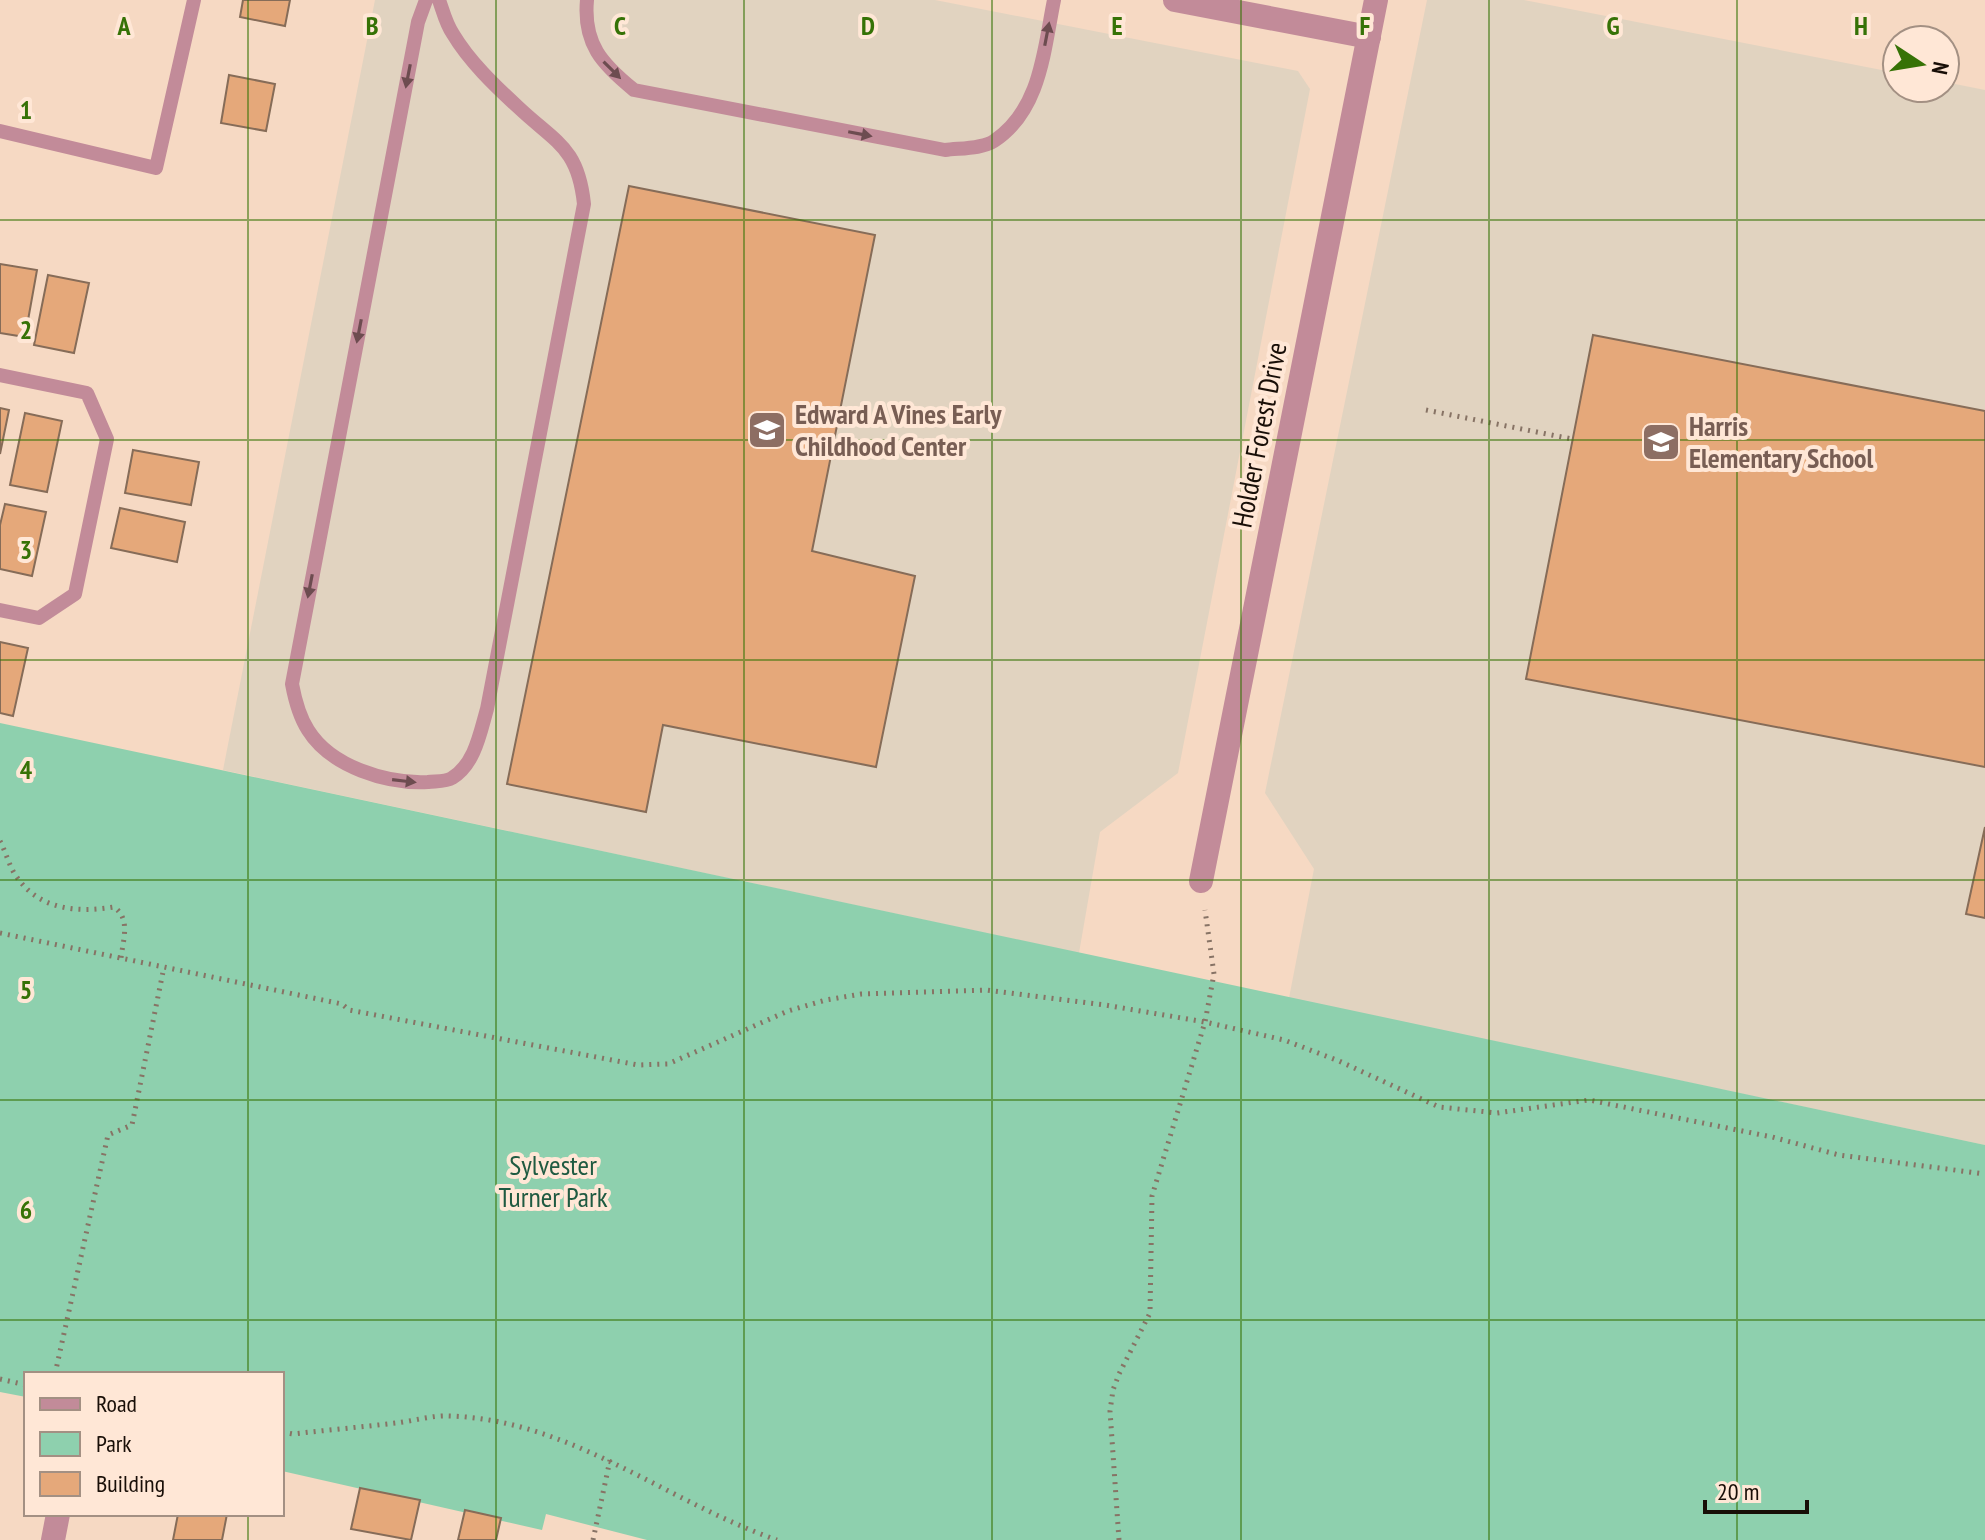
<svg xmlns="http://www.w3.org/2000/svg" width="1985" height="1540" viewBox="0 0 1985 1540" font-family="'PT Sans Narrow',sans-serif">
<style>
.commercial{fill:#e1d3c0}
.green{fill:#8ed0ae}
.building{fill:#e5a87a;stroke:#866c58;stroke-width:2}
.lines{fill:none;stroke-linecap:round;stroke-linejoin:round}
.path{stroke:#877365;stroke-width:5;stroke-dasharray:2 6;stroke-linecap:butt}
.lane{stroke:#c28b99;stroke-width:14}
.street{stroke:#c28b99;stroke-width:24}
.oneway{fill:#6d4c50}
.grid{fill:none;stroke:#367206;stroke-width:2;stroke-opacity:0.55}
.labels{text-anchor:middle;stroke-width:8;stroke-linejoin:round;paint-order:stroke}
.education-label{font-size:28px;font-weight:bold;fill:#785e54;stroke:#ffe7d6;text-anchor:start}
.street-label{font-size:28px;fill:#180e07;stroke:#ffe7d6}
.park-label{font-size:28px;fill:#1f5a41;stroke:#ffe7d6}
.grid-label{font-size:26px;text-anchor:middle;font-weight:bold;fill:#367206;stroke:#ffe7d6;stroke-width:8;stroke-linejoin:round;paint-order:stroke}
</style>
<rect width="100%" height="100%" fill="#f6d9c3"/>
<g class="commercial">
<path d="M375 0H935L1298 71 1310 89 1178 773 1100 832 1079 953 223 770Z"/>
<path d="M1427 0H1524L1897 73V88H1945V82L1985 90V1145L1289 998 1314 869 1265 793Z"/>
</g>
<path class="green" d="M0 723 1985 1145V1540H647L546 1514 542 1530 282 1471V1374H26V1397L0 1392Z"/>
<g class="building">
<path d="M243 0H290L285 26 240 17Z"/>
<path d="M229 75 275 84 266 131 221 123Z"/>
<path d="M629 186 875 235 812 551 915 576 876 767 663 725 646 812 507 784Z"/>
<path d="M0 264 37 270 25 337 0 333Z"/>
<path d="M48 275 89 283 74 353 34 345Z"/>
<path d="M1593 335 1985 411V767L1526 679Z"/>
<path d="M0 408 9 410 0 454Z"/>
<path d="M25 413 62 421 47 492 10 485Z"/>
<path d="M133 450 199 462 191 505 125 493Z"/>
<path d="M5 504 46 512 32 576 0 569V525Z"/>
<path d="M120 508 185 522 177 562 111 548Z"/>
<path d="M0 642 28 648 13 716 0 713Z"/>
<path d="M1985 827V918L1966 914Z"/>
<path d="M360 1488 420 1500 411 1540 351 1529Z"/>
<path d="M465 1510 501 1518 496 1540H458Z"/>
<path d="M178 1514H227L222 1540H173Z"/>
</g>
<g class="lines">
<g class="path">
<path d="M1426 410 1572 439"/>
<path d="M0 841C6 852 9 866 16 876 39 910 77 913 114 907 131 919 123 940 121 958"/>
<path d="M0 933 342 1004 349 1010 638 1065 668 1064 788 1011 826 1000 861 994 986 990 1105 1005 1205 1022 1284 1040 1339 1061 1439 1107 1497 1113 1589 1100 1772 1137 1839 1155 1985 1174"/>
<path d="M55 1374 108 1135 132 1125 164 967"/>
<path d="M0 1379 26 1385"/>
<path d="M282 1432 293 1434C327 1430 362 1427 396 1423 413 1421 433 1415 450 1416 571 1420 667 1502 777 1540"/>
<path d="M593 1540 610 1460"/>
<path d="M1119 1540 1110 1411 1113 1390 1119 1374 1150 1313 1152 1196 1205 1022 1214 974 1205 910"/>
</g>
<g class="lane">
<path d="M426 0 418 22 292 684C295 700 299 716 308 730 331 767 387 784 428 782 435 781 446 782 452 778 475 764 480 733 487 709L584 204C578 147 556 143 518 107 495 86 469 61 453 34 446 24 443 11 439 0"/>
<path d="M587 0C583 44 602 64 634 90L945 150C960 148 982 149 994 141 1041 110 1044 49 1054 0"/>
<path d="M0 131 156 168 194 0"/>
<path d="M0 375 87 393 107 439 75 594 39 618 0 610"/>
</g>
<g class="street">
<path d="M1175 0 1369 37"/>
<path d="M1201 881 1376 0"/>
<path d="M53 1540 58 1514"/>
</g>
</g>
<defs><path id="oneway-solid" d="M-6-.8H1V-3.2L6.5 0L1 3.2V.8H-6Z" transform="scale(2)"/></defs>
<g class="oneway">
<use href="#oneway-solid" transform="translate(1047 34) rotate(-79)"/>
<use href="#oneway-solid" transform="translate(612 70) rotate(45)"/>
<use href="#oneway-solid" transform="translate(408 76) rotate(101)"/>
<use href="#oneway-solid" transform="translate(860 134) rotate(11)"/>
<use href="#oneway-solid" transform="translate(359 331) rotate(101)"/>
<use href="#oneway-solid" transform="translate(310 586) rotate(101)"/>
<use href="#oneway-solid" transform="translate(404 781) rotate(7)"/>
</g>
<path class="grid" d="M248 0V1374M496 0V1540M744 0V1540M992 0V1540M1241 0V1540M1489 0V1540M1737 0V1540M0 220H1985M0 440H1985M0 660H1985M0 880H1985M0 1100H1985M0 1320H1985M248 1514V1540"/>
<defs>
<g id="school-square" transform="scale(2)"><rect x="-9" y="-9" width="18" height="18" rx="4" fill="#8d6e63" stroke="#ffe7d6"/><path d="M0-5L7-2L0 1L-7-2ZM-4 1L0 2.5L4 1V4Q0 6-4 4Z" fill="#fff"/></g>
</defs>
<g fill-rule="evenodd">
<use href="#school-square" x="767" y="430"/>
<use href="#school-square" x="1661" y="442"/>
</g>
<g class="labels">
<g class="education-label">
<text x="795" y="424">Edward A Vines Early<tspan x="795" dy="32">Childhood Center</tspan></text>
<text x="1689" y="436">Harris<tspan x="1689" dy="32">Elementary School</tspan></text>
</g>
<g class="street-label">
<text transform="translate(1259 435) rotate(-79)" y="10">Holder Forest Drive</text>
</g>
<g class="park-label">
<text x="553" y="1175">Sylvester<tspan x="553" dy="32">Turner Park</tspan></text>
</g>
</g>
<g class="grid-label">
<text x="124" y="35">A</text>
<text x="372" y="35">B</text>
<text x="620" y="35">C</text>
<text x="868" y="35">D</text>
<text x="1117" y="35">E</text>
<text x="1365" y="35">F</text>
<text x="1613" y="35">G</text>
<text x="1861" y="35">H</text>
<text x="26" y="119">1</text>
<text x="26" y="339">2</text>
<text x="26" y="559">3</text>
<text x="26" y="779">4</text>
<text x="26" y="999">5</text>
<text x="26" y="1219">6</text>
</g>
<rect x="24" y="1372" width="260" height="144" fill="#ffe7d6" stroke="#a39083" stroke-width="2"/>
<rect x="40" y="1398" width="40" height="12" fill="#c28b99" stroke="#a39083" stroke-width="2"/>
<text x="96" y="1412" font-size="24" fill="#180e07">Road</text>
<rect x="40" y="1432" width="40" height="24" fill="#8ed0ae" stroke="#a39083" stroke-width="2"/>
<text x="96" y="1452" font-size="24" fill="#180e07">Park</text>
<rect x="40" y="1472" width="40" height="24" fill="#e5a87a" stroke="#a39083" stroke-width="2"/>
<text x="96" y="1492" font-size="24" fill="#180e07">Building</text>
<g transform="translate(1921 64) rotate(102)"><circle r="38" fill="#ffe7d6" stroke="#a39083" stroke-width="2"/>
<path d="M0-6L14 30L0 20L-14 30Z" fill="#367206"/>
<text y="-12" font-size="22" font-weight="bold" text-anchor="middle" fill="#180e07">N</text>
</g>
<path d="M1705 1500v12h102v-12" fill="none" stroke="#180e07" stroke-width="4"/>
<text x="1717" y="1500" font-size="24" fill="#180e07" stroke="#ffe7d6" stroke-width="6" paint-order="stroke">20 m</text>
</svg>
